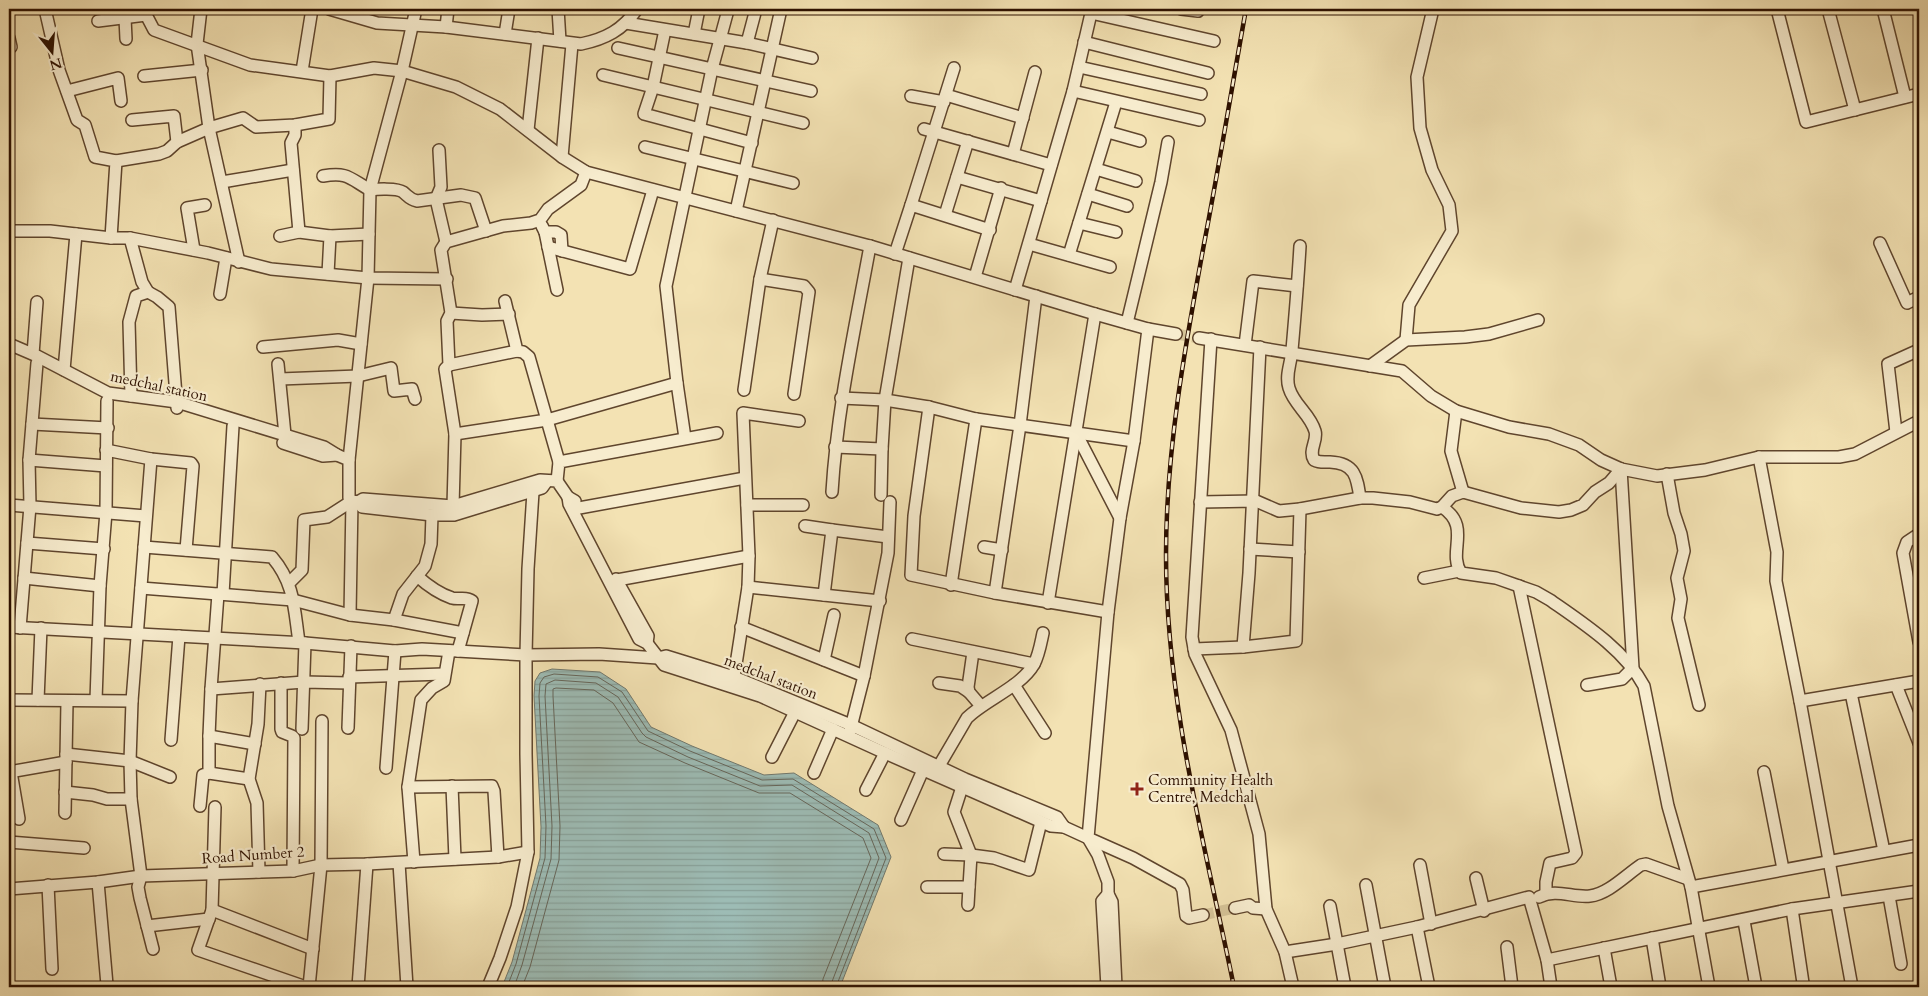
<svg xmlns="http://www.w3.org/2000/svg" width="1928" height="996" viewBox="0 0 1928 996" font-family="Cardo,serif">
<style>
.water{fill:url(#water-rules);stroke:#71786d}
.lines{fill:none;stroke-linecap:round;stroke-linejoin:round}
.shore{stroke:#66665a;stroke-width:1}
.minor-tunnel{stroke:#d5c398;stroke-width:11;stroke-dasharray:11 5.5;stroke-linecap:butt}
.minor-casing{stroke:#5f452d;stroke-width:14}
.minor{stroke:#f7ecce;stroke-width:11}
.rail-casing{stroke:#2e1100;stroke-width:4.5}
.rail{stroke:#f7ecce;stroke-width:2.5;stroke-dasharray:8;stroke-linecap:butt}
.poi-dot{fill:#8f2418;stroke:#f7ecce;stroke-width:2}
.labels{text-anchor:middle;stroke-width:4.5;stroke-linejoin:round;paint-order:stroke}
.street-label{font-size:15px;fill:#2e1100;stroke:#f7ecce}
.poi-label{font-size:15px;fill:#2e1100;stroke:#f7ecce;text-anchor:start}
</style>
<defs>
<pattern id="water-rules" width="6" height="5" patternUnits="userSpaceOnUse" patternTransform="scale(1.25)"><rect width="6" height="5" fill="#9dbcb5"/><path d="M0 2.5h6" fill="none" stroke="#88a19a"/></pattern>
</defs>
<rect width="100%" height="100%" fill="#f3e2b3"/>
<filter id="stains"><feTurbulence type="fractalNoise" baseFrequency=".004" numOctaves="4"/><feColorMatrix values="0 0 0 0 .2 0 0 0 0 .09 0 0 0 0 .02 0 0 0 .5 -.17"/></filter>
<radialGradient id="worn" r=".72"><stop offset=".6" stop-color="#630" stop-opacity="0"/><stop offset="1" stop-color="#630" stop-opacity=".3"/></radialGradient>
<path class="water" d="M552 669 600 672 626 689 651 727 692 746 764 775 794 773 878 825 891 857 840 987H502L512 962 540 858 541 827 534 696 535 681 540 673Z"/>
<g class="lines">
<g class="shore">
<path d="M507 987 516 964 545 858 546 826 539 696 540 683 544 677 554 674 598 677 622 692 648 731 690 751 762 780 793 779 874 829 886 858 836 987"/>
<path d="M514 987 522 965 551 859 552 826 545 696 546 684 555 680 596 683 618 697 642 733 646 737 688 757 760 786 792 785 869 833 879 858 830 987"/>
<path d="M522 987 530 967 559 860 560 826 553 696V689L556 688 594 690 613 703 639 742 685 763 759 793H790L863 838 871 858 823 979 822 987"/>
</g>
<g class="minor-tunnel">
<path d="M1176 334 1199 338"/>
<path d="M1203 915 1235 908"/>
</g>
<g class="minor-casing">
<g id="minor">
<path d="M45 9 59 70 77 120 85 125 95 157 116 161 111 238"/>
<path d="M143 9 154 30 250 65 330 76 374 68 402 71 456 87 500 109 562 157 586 172 870 246 1095 314 1148 329 1176 334"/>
<path d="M201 9 197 44 209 128 239 262"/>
<path d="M329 9 377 23 446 27 581 44C605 39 623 30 637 9"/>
<path d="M558 9 560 41"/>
<path d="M1181 9 1198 11 1199 9"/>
<path d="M1777 9 1806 122 1919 94"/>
<path d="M1828 9 1855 110"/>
<path d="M1883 9 1905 97"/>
<path d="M1091 13 1214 41"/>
<path d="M125 18 126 39"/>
<path d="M98 21 146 15"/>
<path d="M626 23 747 43 812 58"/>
<path d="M446 27 448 9"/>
<path d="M665 30 653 87 644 114 752 143"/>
<path d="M505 34 509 9"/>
<path d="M694 34 699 9"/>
<path d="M9 38 11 47"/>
<path d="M1084 42 1208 73"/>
<path d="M747 43 756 9"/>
<path d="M618 48 811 91"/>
<path d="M1079 67 1201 94"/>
<path d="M302 71 312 9"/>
<path d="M603 75 803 123"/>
<path d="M144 76 202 70"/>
<path d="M67 91 118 78 121 101"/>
<path d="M1073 91 1199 120"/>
<path d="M946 95 1023 118"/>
<path d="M911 96 944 102"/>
<path d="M132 120 174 116 177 142"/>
<path d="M295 125V135L291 143 299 232"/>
<path d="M924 129 1051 165"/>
<path d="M528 130 538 38"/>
<path d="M1108 132 1140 141"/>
<path d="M645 147 793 183"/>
<path d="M439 150 441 187 436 199 446 242"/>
<path d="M1013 154 1035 72"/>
<path d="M562 157 572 44"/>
<path d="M116 161 159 154 167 151 177 142 209 128 243 118 256 127 295 125 329 119 330 76"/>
<path d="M1096 169 1136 181"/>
<path d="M323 176C348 172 349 178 370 190 377 189 397 188 403 192 408 196 409 199 417 201L461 195 475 198 486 231"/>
<path d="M957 177 1041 201"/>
<path d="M222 182 293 170"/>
<path d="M1088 194 1127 206"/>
<path d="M911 205 954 68"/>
<path d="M736 211 781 9"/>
<path d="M945 215 968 141"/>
<path d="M1079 223 1116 232"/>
<path d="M542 226 545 232H556L561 235 562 251"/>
<path d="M9 231H50L111 238H130L208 253 271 269 368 278 447 279"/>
<path d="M545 232 557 290"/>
<path d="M280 236 299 232 330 236 328 274"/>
<path d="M330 236 369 234"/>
<path d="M130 238 142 282 148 292 157 297 169 307 177 408"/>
<path d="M1880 243 1907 303 1919 297"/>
<path d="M1029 244 1110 267"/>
<path d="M1300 246C1298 281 1295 316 1292 350 1291 364 1285 375 1289 388 1294 405 1310 414 1315 431 1318 441 1308 450 1314 460 1320 463 1324 462 1330 462 1355 463 1357 477 1360 498"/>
<path d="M548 247 630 269 653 190"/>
<path d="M194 250 187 208 205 205"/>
<path d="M895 254 911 205 990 230"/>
<path d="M1069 255 1116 102"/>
<path d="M975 277 1001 188"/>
<path d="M760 279 804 286 809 292 794 394"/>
<path d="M1015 290 1073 91 1092 9"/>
<path d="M220 294 226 258"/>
<path d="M1036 296 1020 425 995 593 1108 612"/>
<path d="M505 301 517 351 523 352 529 357 559 462"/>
<path d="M451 313 482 315 509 314"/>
<path d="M1127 323 1161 182 1168 142"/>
<path d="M1148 329 1134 441 1120 518 1108 612 1088 838 1133 858 1180 884 1183 890 1186 916 1189 918 1203 915"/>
<path d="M1199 338 1402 371 1431 396 1456 411 1509 427 1549 434 1579 445 1601 460 1621 469 1657 476 1705 470 1759 457H1839L1855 454 1919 421"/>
<path d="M1211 339 1192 637 1195 654 1231 730 1259 834 1266 909 1285 952 1293 987"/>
<path d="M1406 340 1409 305 1452 231 1449 205 1432 170 1420 128 1417 77 1433 9"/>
<path d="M9 344 37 356 108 393 177 402 324 447 337 455 349 460V498L352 501 358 502"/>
<path d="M1245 345 1253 281 1297 286"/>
<path d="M263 347 338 340 361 344"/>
<path d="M33 354 37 302"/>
<path d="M278 364 285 435"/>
<path d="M449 365 517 351"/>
<path d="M1370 366 1406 340 1465 337 1489 334 1538 320"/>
<path d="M64 370 76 234"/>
<path d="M280 379 358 376 391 368 394 391 412 389 415 399"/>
<path d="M677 383 666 286 712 69 728 10"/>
<path d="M744 390 760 279 773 220"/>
<path d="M131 396 129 322 136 296 148 292"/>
<path d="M841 398 885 400 929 407 976 419 1134 441"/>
<path d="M929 407 914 516 911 575 995 593"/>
<path d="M1456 411 1451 451 1463 492"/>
<path d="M32 424 108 428"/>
<path d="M1896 432 1888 364 1919 350"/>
<path d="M1076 433 1120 518"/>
<path d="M455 434 547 420 677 383 685 438"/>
<path d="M283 443 323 456 337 455"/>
<path d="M835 447 882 449"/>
<path d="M106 450 151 459 191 463 193 466 186 550"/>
<path d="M1759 457 1777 552 1776 581 1800 701 1852 987"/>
<path d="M151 459 132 701 130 761 131 799 141 876 138 887 140 898 153 949"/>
<path d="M29 460 106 466"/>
<path d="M349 460 368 278 370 190 402 71 416 9"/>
<path d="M1667 474 1674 513 1681 534 1684 551 1677 578 1681 599 1678 618 1699 705"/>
<path d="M557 481 559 462 717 433"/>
<path d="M832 492C837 409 855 328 870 246"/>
<path d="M881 495 882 449 885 400 909 258"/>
<path d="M568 497 569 504 639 639 647 643 664 665 760 696 885 753 1051 826 1064 827 1088 838 1098 855 1108 882V894"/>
<path d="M358 502 363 499 453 506 540 480 557 481 568 497 575 501"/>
<path d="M358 502 362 507 432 515H454L542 488 547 481"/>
<path d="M1200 502 1256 501 1279 511 1300 509 1360 498H1373L1410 502 1437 509 1442 507 1452 496 1463 492 1521 508 1559 512 1571 510 1583 505 1595 492 1609 483 1621 469"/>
<path d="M9 505 146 516"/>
<path d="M747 505H803"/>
<path d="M453 506 455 434 445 369 449 365 447 321 451 313 441 250 446 242 503 226 531 223 540 220 548 209 581 185 586 172"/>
<path d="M1442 507C1472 527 1447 551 1461 573L1496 578 1536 592 1550 600C1583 623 1625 650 1644 686L1668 806 1691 887 1709 987"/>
<path d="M579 508 745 478"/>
<path d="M805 526 832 530 824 595"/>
<path d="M832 530 888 537"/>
<path d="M1919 534 1907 542 1903 553 1919 642"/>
<path d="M27 543 104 549"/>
<path d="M144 547 272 557C295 584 294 609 299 642"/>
<path d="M984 547 1002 550"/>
<path d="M1250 549 1299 552"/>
<path d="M417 576C427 585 440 594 452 598 459 600 466 596 472 601L458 651"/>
<path d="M24 578 100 586"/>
<path d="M1424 578 1459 571"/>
<path d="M616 579 648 636 647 643"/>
<path d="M617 580 749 556"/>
<path d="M289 583 302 570 304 520 327 517 352 501"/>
<path d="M951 585 976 419"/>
<path d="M1519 586 1576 853 1572 858 1550 863 1546 882V894"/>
<path d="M748 587 880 601"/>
<path d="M141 588 293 600 350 615 394 620 463 633"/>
<path d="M223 594 233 426"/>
<path d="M1048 603 1095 314"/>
<path d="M350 615 352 501"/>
<path d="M394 620 403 594 425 566 431 544 432 515"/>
<path d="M9 627 305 643 395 651 422 649 526 655 599 654 658 658 666 656 734 677 851 725 965 779 1057 817 1064 827"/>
<path d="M741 627 864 676"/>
<path d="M20 628 30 506 29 460 37 363"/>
<path d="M912 639 1034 664"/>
<path d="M1243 647 1249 573 1260 347"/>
<path d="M1194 649 1243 647 1296 641 1300 509"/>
<path d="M973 652 968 687 969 692 981 706"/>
<path d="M824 660 834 615"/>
<path d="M349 677 444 674"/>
<path d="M734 677 748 587 749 556 743 413 799 421"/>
<path d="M281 683V729L282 732 292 736 294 738 293 871"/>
<path d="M939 683 960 686 969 692"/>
<path d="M1014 685 1045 733"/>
<path d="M1587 685 1622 679 1633 668 1621 469"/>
<path d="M1896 685 1919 743"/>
<path d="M211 689 304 682 349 683"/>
<path d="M1851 693 1884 851"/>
<path d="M9 700 132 701"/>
<path d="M38 700 41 628"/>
<path d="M96 700 100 586 106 512 107 401"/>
<path d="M1800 701 1919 681"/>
<path d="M348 728 351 646"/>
<path d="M302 729 305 643"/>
<path d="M850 731 864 676 888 553 890 502"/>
<path d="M209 736 211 689 218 594"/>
<path d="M171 740 179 636"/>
<path d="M66 754 130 761 170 777"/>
<path d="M772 757 795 712"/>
<path d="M386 768 395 651"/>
<path d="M936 771 967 718C985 700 1021 687 1034 664 1039 655 1041 642 1043 633"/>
<path d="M9 772 66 762"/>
<path d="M11 772 19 819"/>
<path d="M1764 772 1783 869"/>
<path d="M209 773 249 779"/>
<path d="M814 773 833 729"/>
<path d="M452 786 455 859"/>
<path d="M408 787 492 786 494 791 498 857"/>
<path d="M866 790 885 753"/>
<path d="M65 792 93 795 107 799H131"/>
<path d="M200 806 203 775 209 773V736L255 744"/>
<path d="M215 807 212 910 198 950 306 987"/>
<path d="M65 813 67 702"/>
<path d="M901 820 923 770"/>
<path d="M9 842 84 848"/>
<path d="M944 854 971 855 954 812 962 787"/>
<path d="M414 862 408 787 421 700 432 688 444 681 449 651"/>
<path d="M399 863 407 987"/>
<path d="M1420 865 1431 924"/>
<path d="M259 872 257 803 249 779 258 724 260 684"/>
<path d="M1476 878 1484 911"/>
<path d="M98 882 107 985"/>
<path d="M48 885 52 969"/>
<path d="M1366 885 1385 987"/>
<path d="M927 887H969L971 855 994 858 1029 870 1041 822"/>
<path d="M1691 887 1919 845"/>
<path d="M9 889 98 882 141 876 293 871 321 865 367 864 498 857 528 852"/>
<path d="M1889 896 1901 964"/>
<path d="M1539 897C1557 888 1572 898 1590 896 1608 894 1626 875 1641 865L1646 864 1688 879"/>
<path d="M968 905 969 887"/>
<path d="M1330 906 1345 987"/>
<path d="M1235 908 1249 905 1253 908 1266 909"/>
<path d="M1792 909 1803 983"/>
<path d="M212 910 313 949"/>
<path d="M1744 921 1756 987"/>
<path d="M147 926 209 919"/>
<path d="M1417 927 1429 987"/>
<path d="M1652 938 1660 987"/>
<path d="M1507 947 1512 987"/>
<path d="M1604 948 1611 987"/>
<path d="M1285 952 1337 944 1417 927 1529 897 1547 960 1551 987"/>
<path d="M1547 960 1792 909 1919 891"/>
<path d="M309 987 321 865 322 721"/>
<path d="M358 987 367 864"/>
<path d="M488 987 500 958 517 907 528 852 526 754V655L528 569 533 492"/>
<path d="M1107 987 1102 901 1108 894 1112 902 1116 987"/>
</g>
</g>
<use href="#minor" class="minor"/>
<g class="rail-casing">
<path id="rail" d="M1234 987C1205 845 1166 702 1166 555 1166 450 1185 347 1204 244 1219 166 1232 87 1246 9"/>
</g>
<use href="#rail" class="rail"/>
</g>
<path class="poi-dot" d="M1134.5 781.5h5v5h5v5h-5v5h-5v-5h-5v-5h5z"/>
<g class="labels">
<g class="street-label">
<text transform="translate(159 386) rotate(12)" y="5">medchal station</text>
<text transform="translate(771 677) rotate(21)" y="5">medchal station</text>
<text transform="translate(253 855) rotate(-4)" y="5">Road Number 2</text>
</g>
<g class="poi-label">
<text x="1148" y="785">Community Health<tspan x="1148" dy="17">Centre, Medchal</tspan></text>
</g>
</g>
<rect width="1928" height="996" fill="none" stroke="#f3e2b3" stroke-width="30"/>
<rect x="10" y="10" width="1908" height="976" fill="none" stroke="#2e1100" stroke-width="2.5"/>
<rect x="15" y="15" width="1898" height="966" fill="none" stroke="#2e1100"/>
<g transform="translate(52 52) rotate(163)" stroke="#f7ecce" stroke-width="4" paint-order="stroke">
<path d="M0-4L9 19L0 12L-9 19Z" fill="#2e1100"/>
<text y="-8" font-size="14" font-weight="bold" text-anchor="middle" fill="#2e1100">N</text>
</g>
<rect width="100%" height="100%" filter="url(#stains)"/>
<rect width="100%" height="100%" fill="url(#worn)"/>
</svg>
